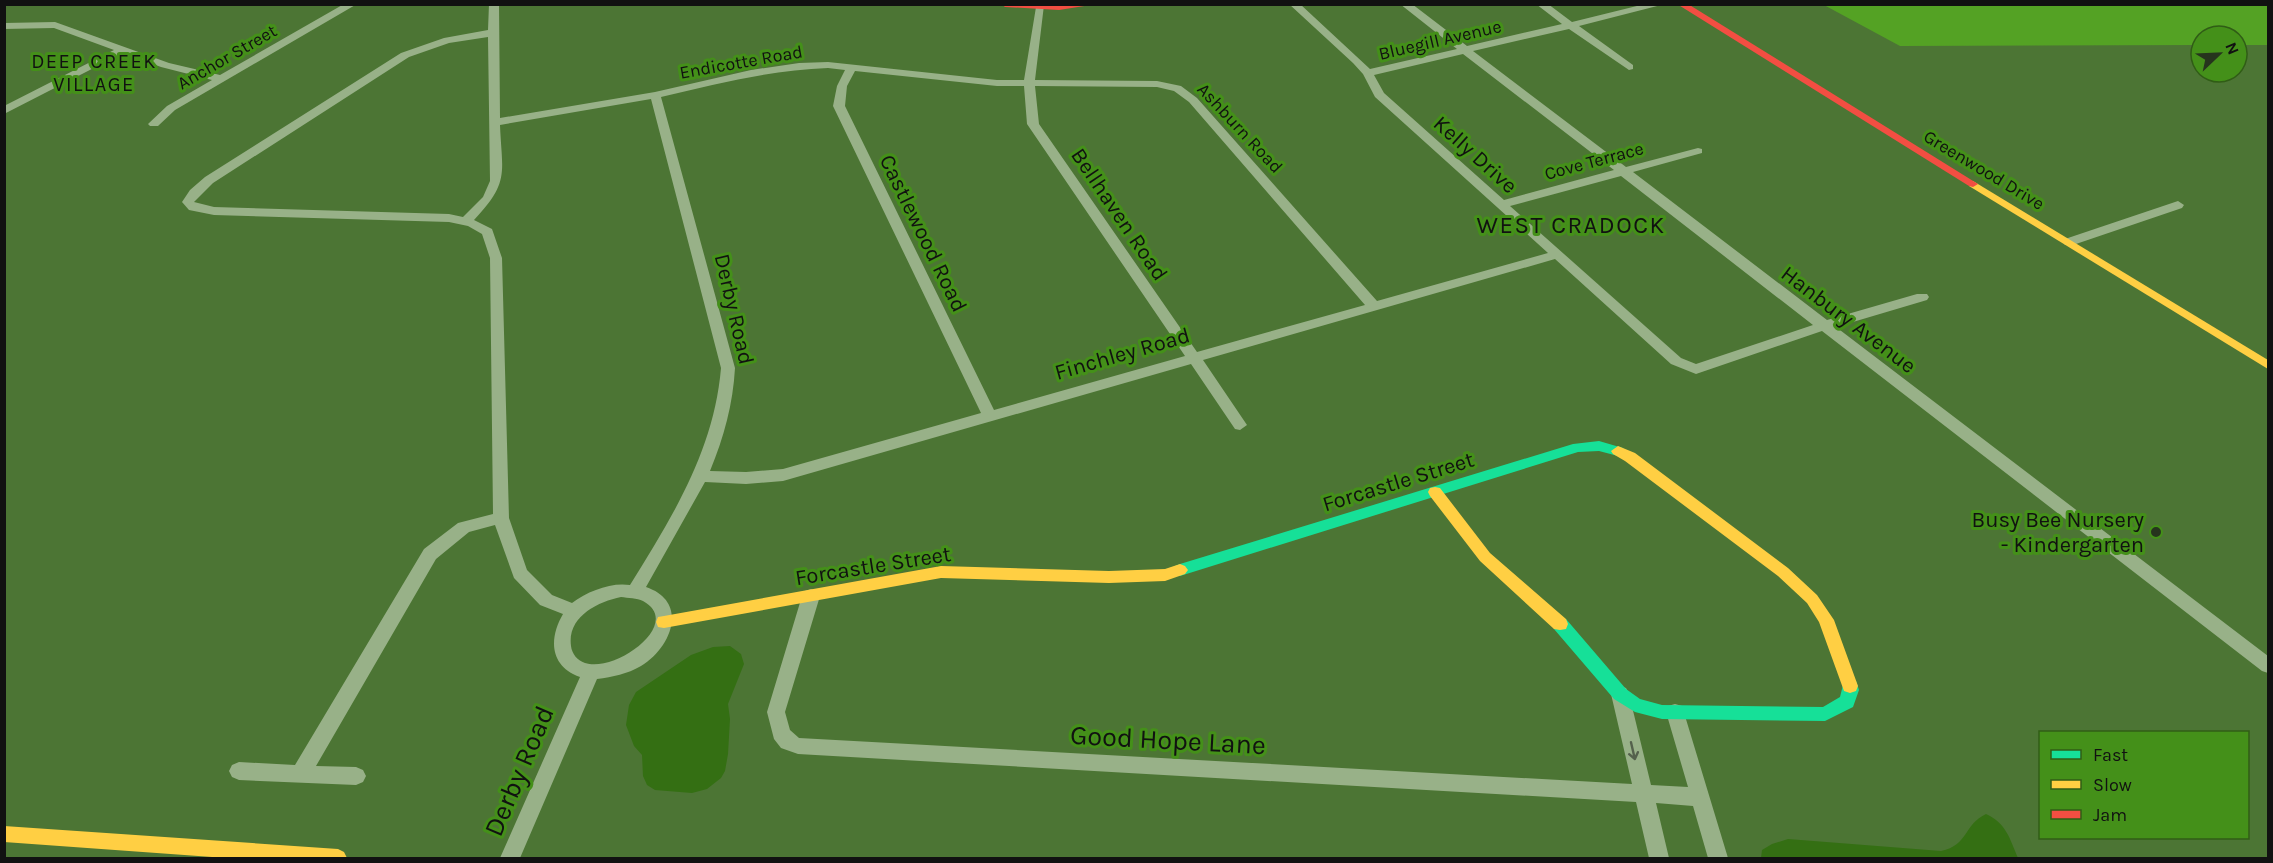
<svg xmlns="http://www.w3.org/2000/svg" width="2273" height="863" viewBox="0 0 2273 863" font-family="Karla,sans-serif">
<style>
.green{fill:#54a224}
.water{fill:#346f13}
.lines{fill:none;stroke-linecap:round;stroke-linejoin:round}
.street{fill:#98b188;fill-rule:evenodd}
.fast{fill:#16e098;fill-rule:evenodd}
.slow{fill:#ffcf43;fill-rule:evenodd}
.jam{fill:#f24e42;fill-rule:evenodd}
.oneway{stroke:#54614c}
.poi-dot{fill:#26341d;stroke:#449019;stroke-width:2}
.labels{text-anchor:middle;stroke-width:6;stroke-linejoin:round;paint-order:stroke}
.far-street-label{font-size:18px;fill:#111;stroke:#449019}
.far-neighbourhood-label{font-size:20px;letter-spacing:1.5px;fill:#111;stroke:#449019}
.street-label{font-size:22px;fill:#111;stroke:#449019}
.poi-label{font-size:22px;fill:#111;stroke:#449019;text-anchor:end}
.neighbourhood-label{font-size:24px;letter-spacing:1.5px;fill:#111;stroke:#449019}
.near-street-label{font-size:27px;fill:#111;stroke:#449019}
</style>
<rect width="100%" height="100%" fill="#4c7534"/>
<path class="green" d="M1824 5H2268V45H2237V36H2201V45L1900 46Z"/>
<g class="water">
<path d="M730 646 741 654 744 664 728 704 730 719 728 754 725 771 721 778 707 789 692 793 655 790 647 785 643 776 642 755 634 746 626 725 629 705 636 692 691 655 713 647Z"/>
<path d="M1986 814C2006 823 2010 839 2018 858H1761L1762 850 1772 844 1788 839 1941 851C1969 845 1963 825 1986 814Z"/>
</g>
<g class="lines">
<g class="street">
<path d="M344 4H357L175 110 158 126H150L148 124 167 106 212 80 161 67 123 53 4 114V106L114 50 54 28 4 29V23L55 22 169 63 220 75Z"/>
<path d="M489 4H499L500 118 655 92 751 70 799 63 828 62 997 80H1024L1036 7 1044 5 1035 80 1157 81 1181 86 1197 98 1377 301 1548 253 1375 97 1363 74 1353 63 1289 4H1300L1370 69 1457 49 1400 4H1412L1467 46 1562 24 1536 4H1548L1572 22 1645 4H1665L1579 26 1633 65V69L1629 70 1569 29 1473 51 1626 167 1698 148 1702 149V153L1633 172 1827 320 1917 294H1927L1929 297 1927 300 1836 327 2268 656V673L2262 671 1822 331 1696 374 1671 364 1555 259 1203 360 1247 425 1240 430 1235 429 1191 364 783 481 746 484 705 482 646 587C690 602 671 648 641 666 627 674 613 677 597 679L520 858H500L580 677C549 666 549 638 563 614L540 605 514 578 495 525 469 532 436 559 316 766 356 767 363 770 366 776 363 782 356 785 239 780 232 777 229 771 232 765 239 762 295 765 424 549 458 523 493 514 490 258 482 234 468 226 449 222 214 215 189 210 182 202 190 190 205 177 401 53 444 38 488 30ZM488 37 490 181 483 197 463 217 449 214 214 207 194 202 213 183 409 57 449 43ZM1463 54 1614 170 1504 200 1384 93 1374 75ZM828 68 845 70 837 86 833 106 981 413 783 469 746 472 710 471C724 437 733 404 735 368L661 97C716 84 771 70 828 68ZM855 71 997 86H1024L1027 124 1185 356 994 410 845 106 847 86ZM1035 86 1157 87 1174 91 1189 102 1365 305 1197 352 1039 124ZM651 99 721 368C714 450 673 516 630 585 611 582 588 591 572 603L552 595 527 570 509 518 502 258 492 229 474 220C510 182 502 173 500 125ZM1621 176 1813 325 1696 364 1681 358 1510 206ZM621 597C628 598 637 598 643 601 684 623 616 673 585 663 577 660 572 654 571 646 567 617 597 602 621 597Z"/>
<path d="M2178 201 2184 205 2182 208 2073 245H2065L2063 242 2065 239Z"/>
<path d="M811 589 817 591 820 596 785 712 790 730 799 738 1632 784 1611 694 1614 688 1620 686 1626 688 1629 694 1651 785 1688 787 1666 712 1668 706 1675 704 1682 706 1728 858H1708L1693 806 1656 803 1669 858H1649L1636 802 798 754 781 748 774 739 767 712 802 596 805 591Z"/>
</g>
<g class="fast">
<path d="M1599 441 1623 448 1625 451 1618 456 1599 451 1578 452 1180 576 1175 574 1172 570 1175 566 1180 564 1573 444Z"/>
<path d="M1560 618 1566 619 1626 689 1640 699 1662 705 1823 707 1840 697 1844 681 1850 679 1856 681 1859 690 1853 707 1825 721 1662 719 1635 712 1614 699 1554 629 1552 624 1554 619Z"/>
</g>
<g class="slow">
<path d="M1973 181 2268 360V369L1969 186V182Z"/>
<path d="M1618 446 1635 453 1788 568 1817 595 1834 620 1858 686 1856 691 1850 693 1844 691 1819 622 1807 603 1778 576 1625 461 1613 454 1611 451Z"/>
<path d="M1435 487 1440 488 1490 553 1566 619 1568 624 1566 629 1560 630 1554 629 1480 561 1430 496 1428 492 1430 488Z"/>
<path d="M1180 564 1185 566 1188 570 1185 574 1165 581 1109 583 941 578 664 628 658 627 656 622 658 617 664 616 941 566 1109 571 1165 569Z"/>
<path d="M4 826 338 849 344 852 347 858H226L4 842Z"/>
</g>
<g class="jam">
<path d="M1001 4H1097L1059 10 1005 7Z"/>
<path d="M1677 4H1688L1978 184 1973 187 1969 186Z"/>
</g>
</g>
<defs><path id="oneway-shaft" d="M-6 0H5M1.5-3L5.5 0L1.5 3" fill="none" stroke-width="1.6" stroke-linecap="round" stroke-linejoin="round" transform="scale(1.5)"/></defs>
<use class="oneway" href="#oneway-shaft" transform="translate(1633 751) rotate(77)"/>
<circle class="poi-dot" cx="2156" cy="532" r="6"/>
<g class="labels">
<g class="far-street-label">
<text transform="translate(1440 40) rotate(-13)" y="6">Bluegill Avenue</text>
<text transform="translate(227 57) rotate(-30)" y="6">Anchor Street</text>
<text transform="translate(741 62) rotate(-10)" y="6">Endicotte Road</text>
<text transform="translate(1240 128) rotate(47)" y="6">Ashburn Road</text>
<text transform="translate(1594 161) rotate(-15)" y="6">Cove Terrace</text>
<text transform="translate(1984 170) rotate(31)" y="6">Greenwood Drive</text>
</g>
<g class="far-neighbourhood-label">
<text x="94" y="68">DEEP CREEK<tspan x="94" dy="23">VILLAGE</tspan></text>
</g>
<g class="street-label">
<text transform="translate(1476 154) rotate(42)" y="8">Kelly Drive</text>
<text transform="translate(1120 214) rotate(56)" y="8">Bellhaven Road</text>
<text transform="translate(924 233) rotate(64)" y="8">Castlewood Road</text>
<text transform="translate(735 309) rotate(77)" y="8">Derby Road</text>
<text transform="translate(1849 319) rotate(37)" y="8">Hanbury Avenue</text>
<text transform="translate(1122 353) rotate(-16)" y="8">Finchley Road</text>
<text transform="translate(1398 481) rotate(-17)" y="8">Forcastle Street</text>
<text transform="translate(873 565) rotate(-9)" y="8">Forcastle Street</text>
</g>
<g class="poi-label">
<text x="2144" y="527">Busy Bee Nursery<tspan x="2144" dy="25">- Kindergarten</tspan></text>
</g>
<g class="neighbourhood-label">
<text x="1571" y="233">WEST CRADOCK</text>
</g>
<g class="near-street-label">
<text transform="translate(1168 740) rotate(3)" y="9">Good Hope Lane</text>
<text transform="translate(519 771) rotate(-67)" y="9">Derby Road</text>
</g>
</g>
<rect width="2273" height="863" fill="none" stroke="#111111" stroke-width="12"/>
<rect x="2039" y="731" width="210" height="108" fill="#449019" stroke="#305d16" stroke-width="1.5"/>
<rect x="2051" y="750" width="30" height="9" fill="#16e098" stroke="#305d16" stroke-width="1.5"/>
<text x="2093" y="761" font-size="18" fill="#111111">Fast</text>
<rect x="2051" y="780" width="30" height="9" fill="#ffcf43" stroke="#305d16" stroke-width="1.5"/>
<text x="2093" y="791" font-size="18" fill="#111111">Slow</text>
<rect x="2051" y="810" width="30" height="9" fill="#f24e42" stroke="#305d16" stroke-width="1.5"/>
<text x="2093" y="821" font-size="18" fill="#111111">Jam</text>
<g transform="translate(2219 54) rotate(67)"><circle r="28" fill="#449019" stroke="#305d16" stroke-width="1.5"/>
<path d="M0-4.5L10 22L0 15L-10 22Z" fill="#26341d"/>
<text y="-9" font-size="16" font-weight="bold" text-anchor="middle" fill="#111111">N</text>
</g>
</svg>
